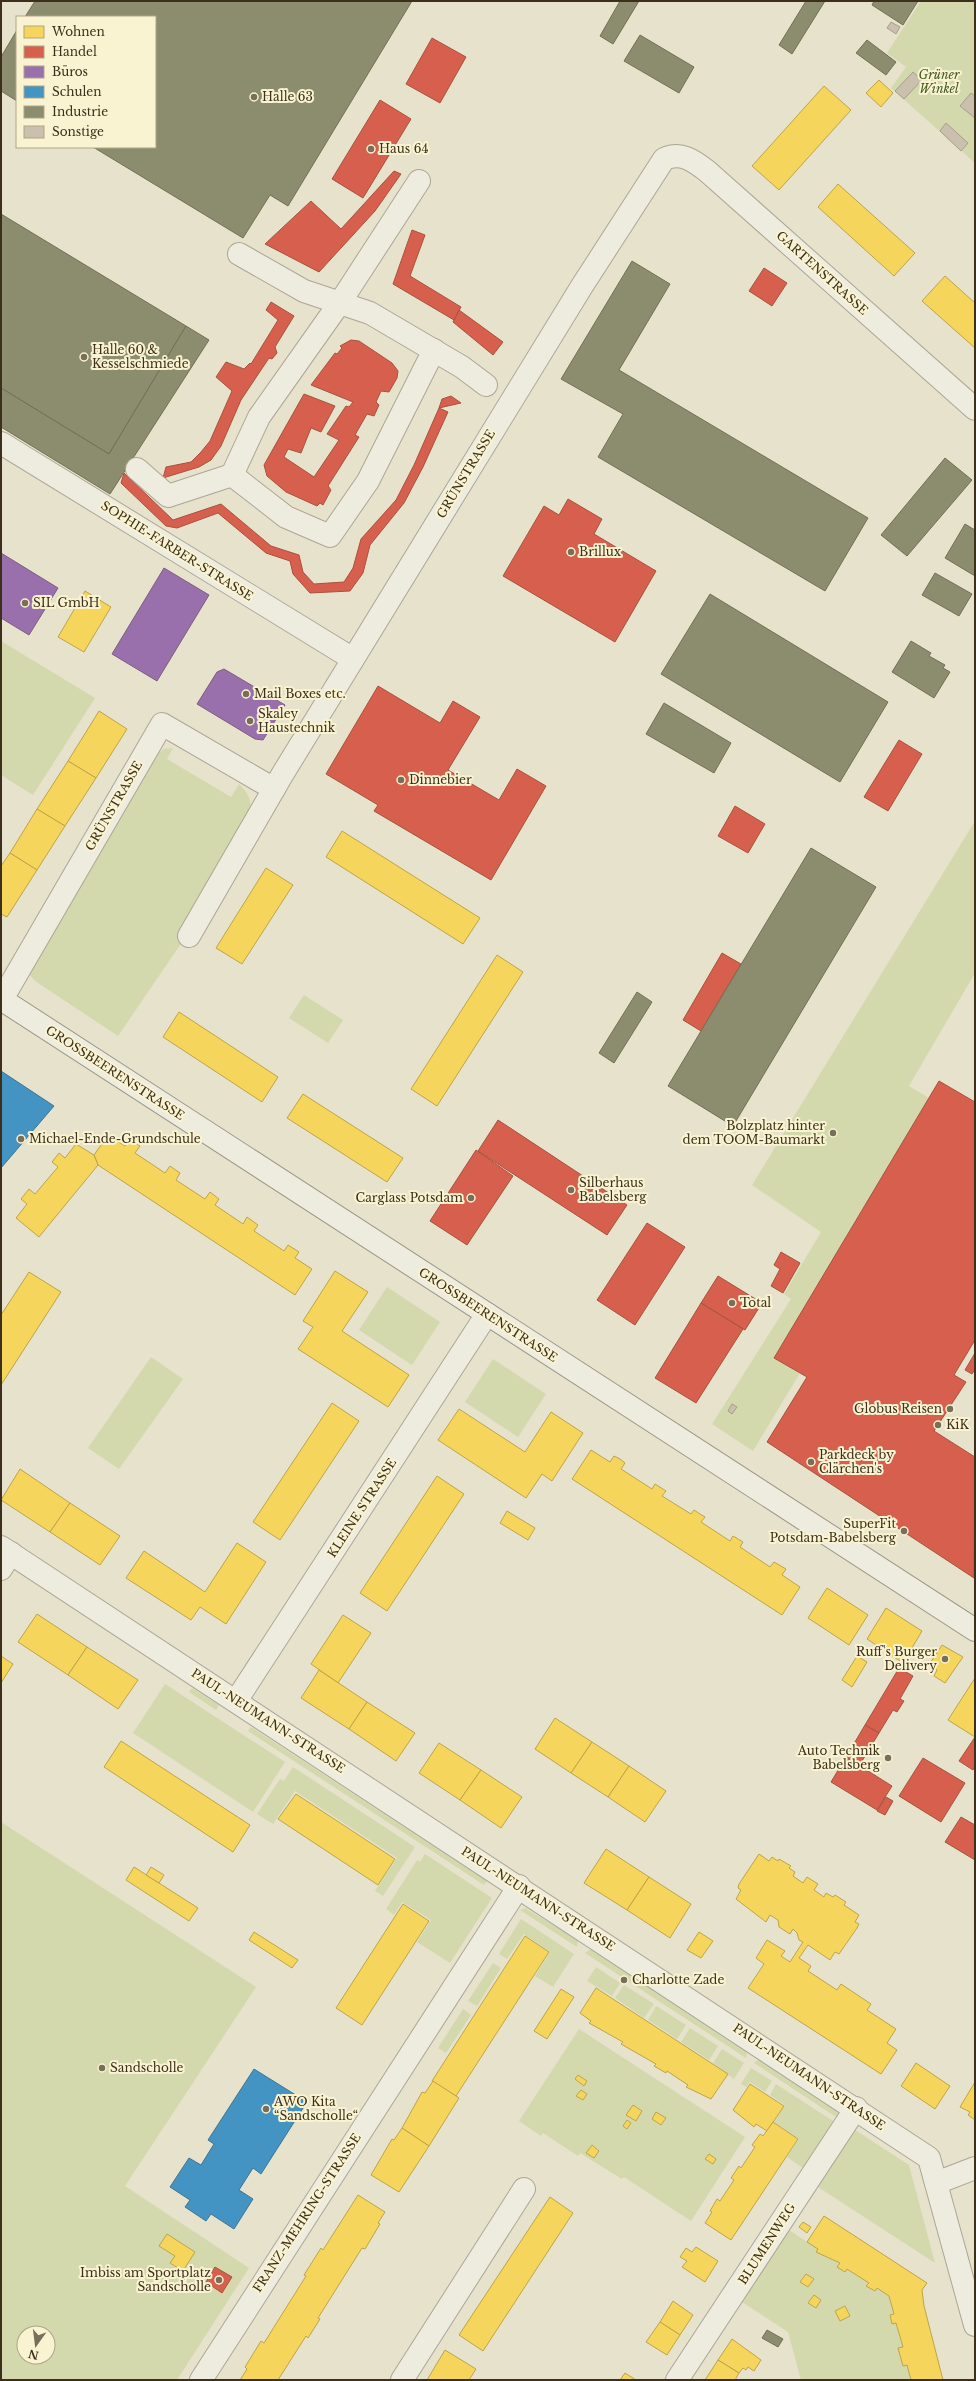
<svg xmlns="http://www.w3.org/2000/svg" width="976" height="2381" viewBox="0 0 976 2381" font-family="'Libre Baskerville',serif">
<style>
.green{fill:#d3d9ad;fill-rule:evenodd}
.homes{fill:#f6d55c;stroke:#bea449}
.shops{fill:#d6604d;stroke:#a8523e}
.offices{fill:#9970ab;stroke:#7d5d80}
.schools{fill:#4393c3;stroke:#417591}
.industry{fill:#8c8c6e;stroke:#747055}
.building{fill:#cbc0ad;stroke:#a79d8b}
.lines{fill:none;stroke-linecap:round;stroke-linejoin:round}
.street-casing{stroke:#aca696;stroke-width:24}
.secondary-casing{stroke:#9c9685;stroke-width:24}
.street{stroke:#eeebdf;stroke-width:22}
.secondary{stroke:#eeebdf;stroke-width:22}
.poi-dot{fill:#786e5a;stroke:#f9f3d1;stroke-width:1.5}
.labels{text-anchor:middle;stroke-width:4;stroke-linejoin:round;paint-order:stroke}
.park-label{font-size:12px;font-style:italic;fill:#445a21;stroke:#f9f3d1}
.poi-label{font-size:12px;fill:#3c301c;stroke:#f9f3d1;text-anchor:start}
.street-label{font-size:12px;fill:#3c301c;stroke:#f9f3d1}
</style>
<rect width="100%" height="100%" fill="#e7e2cc"/>
<g class="green">
<path d="M921 1H975V163L891 88 906 67 887 53Z"/>
<path d="M1 641 95 698 33 795 1 775Z"/>
<path d="M173 748 167 759 231 797 239 784C253 797 253 807 247 825L180 945 118 1036 35 981 25 970 157 754 164 749Z"/>
<path d="M975 821V973L909 1086 929 1098 774 1357 800 1373 753 1451 712 1424 791 1299 784 1294 821 1232 752 1185Z"/>
<path d="M304 995 343 1020 328 1043 289 1018Z"/>
<path d="M387 1287 440 1322 412 1365 359 1330Z"/>
<path d="M151 1357 183 1379 119 1469 88 1448Z"/>
<path d="M493 1359 546 1394 518 1437 465 1402Z"/>
<path d="M165 1684 285 1762 253 1812 133 1733Z"/>
<path d="M192 1688 219 1705 216 1710 189 1692Z"/>
<path d="M251 1727 487 1881 484 1885 248 1731Z"/>
<path d="M293 1767 415 1847 383 1896 375 1891 397 1858 295 1791 273 1824 257 1814 280 1779 284 1781Z"/>
<path d="M1 1822 256 1987 125 2186 249 2268 177 2380H1ZM24 2333H48V2357H24Z"/>
<path d="M425 1854 492 1898 450 1963 417 1942 431 1920 402 1902 394 1915 386 1909 417 1860 420 1862Z"/>
<path d="M525 1908 578 1940 577 1947 520 1910Z"/>
<path d="M521 1919 574 1954 553 1987 535 1976 550 1952 524 1934 507 1959 499 1954Z"/>
<path d="M591 1949 747 2051 746 2058 585 1953Z"/>
<path d="M493 1963 501 1968 477 2006 468 2001Z"/>
<path d="M596 1967 620 1983 612 1996 587 1981Z"/>
<path d="M624 1985 654 2004 644 2018 615 1998Z"/>
<path d="M656 2006 686 2025 677 2039 648 2020Z"/>
<path d="M463 2009 471 2015 446 2053 438 2048Z"/>
<path d="M690 2028 718 2046 709 2060 681 2042Z"/>
<path d="M579 2029 745 2137 691 2221 624 2177 622 2179 580 2153 578 2156 543 2133 541 2136 519 2121Z"/>
<path d="M722 2049 744 2063 734 2079 713 2063Z"/>
<path d="M759 2059 838 2111 839 2119 754 2063Z"/>
<path d="M751 2068 772 2081 765 2092 750 2082 746 2087 741 2084Z"/>
<path d="M776 2084 833 2121 803 2168 787 2157 799 2139 774 2122 785 2105 770 2095Z"/>
<path d="M852 2128 909 2165 935 2263 815 2185Z"/>
<path d="M789 2230 818 2249 817 2252 840 2263 837 2267 845 2272 847 2269 869 2283 867 2286 874 2291 877 2288 889 2296 894 2314 890 2315 892 2324 896 2323 903 2347 898 2349 903 2366 907 2365 911 2380H801L788 2332 742 2302Z"/>
</g>
<g class="homes">
<path d="M879 80 893 93 881 107 866 93Z"/>
<path d="M824 86 851 110 779 190 752 166Z"/>
<path d="M838 184 915 253 894 276 818 207Z"/>
<path d="M945 276 975 303V348L922 301Z"/>
<path d="M85 591 111 607 84 652 58 637Z"/>
<path d="M99 711 127 729 96 778 68 761Z"/>
<path d="M68 761 96 778 65 826 37 809Z"/>
<path d="M37 809 65 826 37 870 10 853Z"/>
<path d="M342 831 480 918 463 944 326 857Z"/>
<path d="M10 853 37 870 7 917 1 914V866Z"/>
<path d="M266 868 293 885 242 964 216 948Z"/>
<path d="M497 955 523 972 437 1106 411 1089Z"/>
<path d="M179 1012 278 1077 262 1102 163 1037Z"/>
<path d="M303 1094 403 1158 387 1182 287 1118Z"/>
<path d="M108 1135 125 1146 129 1139 140 1146 135 1153 165 1173 170 1166 180 1173 176 1180 205 1199 210 1192 219 1199 215 1205 243 1224 247 1217 258 1225 254 1231 284 1251 288 1245 299 1252 295 1258 312 1269 295 1295 98 1165 94 1155Z"/>
<path d="M76 1144 94 1155 98 1165 39 1237 16 1218 27 1204 21 1199 29 1189 35 1194 58 1167 52 1162 59 1153 65 1158Z"/>
<path d="M335 1271 368 1292 342 1331 409 1375 388 1407 298 1349 313 1327 303 1321Z"/>
<path d="M29 1272 61 1292 1 1385V1315Z"/>
<path d="M332 1403 359 1421 280 1540 253 1522Z"/>
<path d="M459 1409 525 1452 551 1412 583 1433 552 1481 542 1474 526 1498 438 1440Z"/>
<path d="M591 1450 610 1462 614 1456 620 1459 625 1463 621 1469 652 1489 655 1484 666 1491 662 1496 691 1514 694 1510 700 1514 705 1517 701 1522 730 1541 733 1536 743 1542 740 1547 770 1567 774 1562 786 1569 782 1575 800 1587 782 1615 572 1479Z"/>
<path d="M20 1469 70 1503 50 1532 1 1500Z"/>
<path d="M437 1476 464 1494 387 1611 360 1593Z"/>
<path d="M70 1503 120 1536 100 1565 50 1532Z"/>
<path d="M507 1511 535 1528 528 1540 500 1523Z"/>
<path d="M237 1543 266 1562 226 1624 200 1607 191 1620 126 1578 144 1551 205 1592Z"/>
<path d="M827 1588 868 1615 849 1645 808 1618Z"/>
<path d="M886 1608 922 1631 903 1663 867 1639Z"/>
<path d="M37 1614 87 1647 68 1675 18 1642Z"/>
<path d="M343 1615 371 1633 338 1683 311 1664Z"/>
<path d="M942 1645 963 1657 945 1683 934 1676 937 1670 929 1665Z"/>
<path d="M87 1647 138 1680 118 1709 68 1675Z"/>
<path d="M1 1656 13 1664 1 1683Z"/>
<path d="M857 1656 867 1662 852 1687 842 1680Z"/>
<path d="M319 1670 367 1702 349 1729 301 1698Z"/>
<path d="M975 1678V1737L948 1720Z"/>
<path d="M367 1702 415 1733 396 1761 349 1729Z"/>
<path d="M555 1718 592 1742 571 1773 535 1749Z"/>
<path d="M121 1741 250 1825 233 1852 104 1767Z"/>
<path d="M592 1742 629 1766 608 1797 571 1773Z"/>
<path d="M439 1743 481 1770 460 1800 419 1773Z"/>
<path d="M629 1766 666 1791 645 1822 608 1797Z"/>
<path d="M481 1770 522 1797 501 1828 460 1800Z"/>
<path d="M296 1794 395 1859 378 1885 278 1819Z"/>
<path d="M606 1849 649 1877 627 1910 584 1883Z"/>
<path d="M759 1854 769 1861 772 1857 778 1861 779 1859 791 1866 789 1868 795 1872 793 1876 803 1883 807 1877 818 1884 814 1890 824 1897 826 1893 833 1897 835 1895 846 1902 844 1905 859 1915 855 1922 859 1924 857 1928 839 1954 835 1952 830 1960 808 1945 799 1958 811 1966 808 1971 837 1990 841 1984 871 2004 867 2010 896 2029 887 2043 897 2050 881 2074 748 1988 764 1964 756 1958 767 1940 785 1951 781 1956 790 1962 803 1942 799 1940 797 1933 793 1929 790 1934 779 1927 778 1920 770 1915 766 1922 736 1899 741 1890 738 1888 739 1884Z"/>
<path d="M134 1867 198 1908 189 1921 126 1880Z"/>
<path d="M151 1867 164 1875 159 1883 146 1875Z"/>
<path d="M649 1877 691 1904 670 1938 627 1910Z"/>
<path d="M403 1904 429 1921 362 2025 336 2008Z"/>
<path d="M254 1932 298 1960 292 1968 249 1940Z"/>
<path d="M699 1932 713 1941 701 1958 687 1950Z"/>
<path d="M525 1936 549 1952 456 2096 432 2081Z"/>
<path d="M596 1988 728 2074 711 2099 686 2087 688 2085 667 2071 666 2073 654 2066 656 2064 621 2044 623 2042 589 2023 591 2021 580 2013Z"/>
<path d="M561 1989 574 1997 547 2039 534 2031Z"/>
<path d="M916 2063 950 2086 935 2109 901 2086Z"/>
<path d="M578 2075 587 2081 584 2086 575 2079Z"/>
<path d="M433 2081 459 2098 429 2146 402 2128 422 2092 425 2093Z"/>
<path d="M975 2082V2120L968 2115 970 2112 960 2107Z"/>
<path d="M750 2084 784 2106 767 2131 756 2124 754 2127 733 2110Z"/>
<path d="M581 2090 587 2094 583 2100 576 2096Z"/>
<path d="M633 2105 642 2111 636 2121 626 2115Z"/>
<path d="M656 2112 666 2118 661 2125 652 2119Z"/>
<path d="M627 2120 631 2123 627 2129 623 2126Z"/>
<path d="M773 2122 798 2139 731 2240 705 2223 712 2212 710 2211 717 2199 720 2201 734 2180 731 2178 739 2166 741 2168 755 2147 752 2145 760 2134 763 2136Z"/>
<path d="M402 2128 429 2146 399 2192 371 2175 392 2139 394 2140Z"/>
<path d="M592 2145 599 2151 594 2158 586 2153Z"/>
<path d="M709 2154 716 2159 713 2164 705 2159Z"/>
<path d="M358 2195 385 2212 378 2223 380 2224 365 2249 362 2248 318 2318 320 2319 308 2338 306 2336 278 2380H240L247 2369 245 2367 261 2341 264 2343 306 2276 304 2275 321 2248 323 2250Z"/>
<path d="M550 2197 573 2213 483 2351 459 2335Z"/>
<path d="M824 2216 927 2283 922 2290 924 2306 943 2380H911L907 2365 903 2366 898 2348 903 2347 896 2323 892 2324 890 2315 894 2314 889 2296 877 2288 875 2291 866 2286 869 2283 847 2269 845 2272 837 2267 840 2263 816 2252 818 2249 807 2242Z"/>
<path d="M803 2222 811 2227 807 2233 799 2227Z"/>
<path d="M167 2234 195 2252 183 2271 170 2263 175 2256 159 2246Z"/>
<path d="M696 2247 718 2261 705 2282 682 2267 687 2261 680 2257 686 2248 692 2252Z"/>
<path d="M806 2274 814 2279 808 2287 800 2282Z"/>
<path d="M814 2295 821 2300 816 2308 808 2303Z"/>
<path d="M673 2301 693 2315 680 2335 660 2322Z"/>
<path d="M845 2306 850 2316 840 2321 835 2311Z"/>
<path d="M660 2322 680 2335 667 2355 646 2342Z"/>
<path d="M732 2339 761 2360 754 2371 748 2367 746 2370 743 2368 739 2373 718 2360Z"/>
<path d="M445 2350 476 2369 469 2380H427Z"/>
<path d="M718 2360 739 2373 735 2380H705Z"/>
<path d="M625 2373 636 2380H620Z"/>
</g>
<g class="shops">
<path d="M432 38 466 57 440 103 406 84Z"/>
<path d="M380 100 411 119 363 198 332 179Z"/>
<path d="M394 171 401 174 375 211 319 272 265 244 311 201 341 229Z"/>
<path d="M412 230 425 235 410 276 461 307 454 320 393 284Z"/>
<path d="M764 268 787 283 772 306 749 291Z"/>
<path d="M271 302 294 316 275 347 277 353 272 359 269 358 241 400 221 446 211 460 199 467 163 478 166 467 191 462 201 452 210 441 232 391 216 377 226 362 244 369 250 363 251 364 278 320 266 310Z"/>
<path d="M459 310 503 342 493 355 453 322Z"/>
<path d="M351 340 359 341 392 363 398 371 397 378 389 392 381 391 376 402 379 405 374 416 367 414 355 435 359 437 328 486 331 490 323 505 320 503 317 506 286 492 267 476 264 465 304 394 335 406 321 432 311 428 301 453 288 449 284 457 314 477 339 440 327 434 346 406 349 407 353 402 311 385 335 353 337 354 342 348 340 346Z"/>
<path d="M451 396 461 403 439 408 442 399Z"/>
<path d="M439 408 448 412 423 467 404 503 370 545 363 573 350 591 310 593 293 574 290 561 266 553 218 513 177 528 166 526 121 483 124 473 173 520 221 504 271 546 299 555 303 572 314 584 344 582 353 568 361 539 396 500 414 465Z"/>
<path d="M568 499 602 519 594 534 656 571 615 642 503 576 544 506 559 515Z"/>
<path d="M378 686 440 723 453 701 480 717 448 770 499 800 517 769 546 786 491 880 374 811 378 805 326 774Z"/>
<path d="M899 740 922 754 888 811 864 797Z"/>
<path d="M735 806 765 824 748 853 718 836Z"/>
<path d="M722 953 741 964 701 1031 683 1020Z"/>
<path d="M939 1081 975 1102V1340L954 1375 966 1382 934 1431 975 1457 974 1578 767 1442 807 1377 774 1358Z"/>
<path d="M498 1120 627 1205 607 1235 478 1151Z"/>
<path d="M476 1150 513 1176 467 1245 430 1221Z"/>
<path d="M647 1223 685 1247 635 1325 597 1300Z"/>
<path d="M781 1252 800 1263 783 1293 771 1286 780 1269 774 1265Z"/>
<path d="M718 1276 762 1303 745 1330 701 1303Z"/>
<path d="M701 1303 743 1329 696 1403 655 1378Z"/>
<path d="M975 1353V1369L972 1374 965 1370Z"/>
<path d="M899 1668 913 1676 900 1699 904 1701 897 1712 893 1710 879 1733 865 1725Z"/>
<path d="M865 1725 879 1733 859 1766 846 1757Z"/>
<path d="M975 1737V1766L973 1770 959 1761Z"/>
<path d="M846 1757 892 1786 877 1810 831 1782Z"/>
<path d="M923 1758 965 1783 941 1822 899 1796Z"/>
<path d="M886 1797 893 1801 885 1815 877 1811Z"/>
<path d="M961 1817 975 1825V1860L945 1842Z"/>
<path d="M215 2267 232 2277 222 2293 206 2282Z"/>
</g>
<g class="offices">
<path d="M1 553 58 588 29 635 1 618Z"/>
<path d="M164 568 209 595 157 681 112 654Z"/>
<path d="M224 669 285 705 263 740 255 739 197 704 217 672Z"/>
</g>
<g class="schools">
<path d="M1 1071 54 1106 1 1168Z"/>
<path d="M254 2069 307 2102 261 2174 253 2168 239 2190 253 2199 234 2229 211 2214 206 2221 185 2207 190 2200 170 2187 189 2158 201 2165 214 2144 208 2140Z"/>
</g>
<g class="industry">
<path d="M35 1H412L288 206 270 195 243 238 93 147H155V17H25Z"/>
<path d="M620 1H639L613 44 600 36Z"/>
<path d="M806 1H825L792 54 779 45Z"/>
<path d="M874 1H918L903 25 872 5Z"/>
<path d="M17 30V101L1 91V57Z"/>
<path d="M640 35 694 67 679 93 624 61Z"/>
<path d="M867 40 896 62 886 75 856 53Z"/>
<path d="M1 214 186 326 109 454 1 388Z"/>
<path d="M632 261 670 284 619 370 868 518 825 591 598 457 623 414 561 379Z"/>
<path d="M186 326 209 340 110 494 1 427V388L109 454Z"/>
<path d="M945 458 972 480 907 556 881 535Z"/>
<path d="M965 524 975 530V576L945 558Z"/>
<path d="M935 573 972 594 959 616 922 595Z"/>
<path d="M710 594 888 702 840 782 661 674Z"/>
<path d="M911 641 931 653 929 656 945 665 943 668 950 672 934 698 892 672Z"/>
<path d="M664 703 731 743 714 773 646 734Z"/>
<path d="M811 848 876 887 733 1126 668 1086Z"/>
<path d="M637 992 652 1002 614 1063 599 1053Z"/>
<path d="M767 2330 783 2339 778 2347 762 2338Z"/>
</g>
<g class="building">
<path d="M891 22 900 27 896 34 887 28Z"/>
<path d="M913 72 922 80 904 99 895 91Z"/>
<path d="M971 93 975 96V118L960 106Z"/>
<path d="M946 123 968 143 961 151 940 131Z"/>
<path d="M732 1404 737 1407 732 1414 728 1411Z"/>
</g>
<g class="lines">
<g class="street-casing">
<g id="street">
<path d="M239 254 304 291 370 313 462 367 486 385"/>
<path d="M1 443 353 659"/>
<path d="M137 469 168 496 232 475 259 417 341 301 419 181"/>
<path d="M232 475 286 517 330 536 368 481 434 350"/>
<path d="M189 936 282 775 582 286 664 159C681 151 694 161 707 171L975 409"/>
<path d="M1 1001 162 724 274 789"/>
<path d="M1 1547 929 2158 975 2325"/>
<path d="M1 1569 11 1553"/>
<path d="M236 1701 487 1314"/>
<path d="M936 2183 975 2168"/>
<path d="M201 2380 519 1886"/>
<path d="M402 2380 524 2189"/>
<path d="M677 2380 856 2108"/>
</g>
</g>
<g class="secondary-casing">
<path id="secondary" d="M1 999 975 1630"/>
</g>
<use href="#street" class="street"/>
<use href="#secondary" class="secondary"/>
</g>
<g class="poi-dot">
<circle cx="254" cy="97" r="4"/>
<circle cx="371" cy="149" r="4"/>
<circle cx="84" cy="357" r="4"/>
<circle cx="571" cy="552" r="4"/>
<circle cx="25" cy="603" r="4"/>
<circle cx="246" cy="694" r="4"/>
<circle cx="250" cy="721" r="4"/>
<circle cx="401" cy="780" r="4"/>
<circle cx="833" cy="1133" r="4"/>
<circle cx="21" cy="1139" r="4"/>
<circle cx="571" cy="1190" r="4"/>
<circle cx="471" cy="1198" r="4"/>
<circle cx="732" cy="1303" r="4"/>
<circle cx="950" cy="1409" r="4"/>
<circle cx="938" cy="1425" r="4"/>
<circle cx="811" cy="1462" r="4"/>
<circle cx="904" cy="1531" r="4"/>
<circle cx="945" cy="1659" r="4"/>
<circle cx="888" cy="1758" r="4"/>
<circle cx="624" cy="1980" r="4"/>
<circle cx="102" cy="2068" r="4"/>
<circle cx="266" cy="2109" r="4"/>
<circle cx="219" cy="2280" r="4"/>
</g>
<g class="labels">
<g class="park-label">
<text x="939" y="79">Grüner<tspan x="939" dy="14">Winkel</tspan></text>
</g>
<g class="poi-label">
<text x="262" y="101">Halle 63</text>
<text x="379" y="153">Haus 64</text>
<text x="92" y="354">Halle 60 &amp;<tspan x="92" dy="14">Kesselschmiede</tspan></text>
<text x="579" y="556">Brillux</text>
<text x="33" y="607">SIL GmbH</text>
<text x="254" y="698">Mail Boxes etc.</text>
<text x="258" y="718">Skaley<tspan x="258" dy="14">Haustechnik</tspan></text>
<text x="409" y="784">Dinnebier</text>
<text x="825" y="1130" text-anchor="end">Bolzplatz hinter<tspan x="825" dy="14">dem TOOM-Baumarkt</tspan></text>
<text x="29" y="1143">Michael-Ende-Grundschule</text>
<text x="579" y="1187">Silberhaus<tspan x="579" dy="14">Babelsberg</tspan></text>
<text x="463" y="1202" text-anchor="end">Carglass Potsdam</text>
<text x="740" y="1307">Total</text>
<text x="942" y="1413" text-anchor="end">Globus Reisen</text>
<text x="946" y="1429">KiK</text>
<text x="819" y="1459">Parkdeck by<tspan x="819" dy="14">Clärchen's</tspan></text>
<text x="896" y="1528" text-anchor="end">SuperFit<tspan x="896" dy="14">Potsdam-Babelsberg</tspan></text>
<text x="937" y="1656" text-anchor="end">Ruff's Burger<tspan x="937" dy="14">Delivery</tspan></text>
<text x="880" y="1755" text-anchor="end">Auto Technik<tspan x="880" dy="14">Babelsberg</tspan></text>
<text x="632" y="1984">Charlotte Zade</text>
<text x="110" y="2072">Sandscholle</text>
<text x="274" y="2106">AWO Kita<tspan x="274" dy="14">“Sandscholle“</tspan></text>
<text x="211" y="2277" text-anchor="end">Imbiss am Sportplatz<tspan x="211" dy="14">Sandscholle</tspan></text>
</g>
<g class="street-label">
<text transform="translate(822 273) rotate(42)" y="4">GARTENSTRASSE</text>
<text transform="translate(466 474) rotate(-59)" y="4">GRÜNSTRASSE</text>
<text transform="translate(177 551) rotate(32)" y="4">SOPHIE-FARBER-STRASSE</text>
<text transform="translate(114 806) rotate(-60)" y="4">GRÜNSTRASSE</text>
<text transform="translate(115 1073) rotate(33)" y="4">GROSSBEERENSTRASSE</text>
<text transform="translate(488 1315) rotate(33)" y="4">GROSSBEERENSTRASSE</text>
<text transform="translate(362 1508) rotate(-57)" y="4">KLEINE STRASSE</text>
<text transform="translate(268 1721) rotate(33)" y="4">PAUL-NEUMANN-STRASSE</text>
<text transform="translate(538 1899) rotate(33)" y="4">PAUL-NEUMANN-STRASSE</text>
<text transform="translate(809 2077) rotate(34)" y="4">PAUL-NEUMANN-STRASSE</text>
<text transform="translate(307 2213) rotate(-57)" y="4">FRANZ-MEHRING-STRASSE</text>
<text transform="translate(767 2244) rotate(-57)" y="4">BLUMENWEG</text>
</g>
</g>
<rect width="976" height="2381" fill="none" stroke="#3c301c" stroke-width="4"/>
<rect x="16" y="16" width="140" height="132" fill="#f9f3d1" stroke="#ada589"/>
<rect x="24" y="26" width="20" height="12" fill="#f6d55c" stroke="#ada589"/>
<text x="52" y="36" font-size="12" fill="#3c301c">Wohnen</text>
<rect x="24" y="46" width="20" height="12" fill="#d6604d" stroke="#ada589"/>
<text x="52" y="56" font-size="12" fill="#3c301c">Handel</text>
<rect x="24" y="66" width="20" height="12" fill="#9970ab" stroke="#ada589"/>
<text x="52" y="76" font-size="12" fill="#3c301c">Büros</text>
<rect x="24" y="86" width="20" height="12" fill="#4393c3" stroke="#ada589"/>
<text x="52" y="96" font-size="12" fill="#3c301c">Schulen</text>
<rect x="24" y="106" width="20" height="12" fill="#8c8c6e" stroke="#ada589"/>
<text x="52" y="116" font-size="12" fill="#3c301c">Industrie</text>
<rect x="24" y="126" width="20" height="12" fill="#cbc0ad" stroke="#ada589"/>
<text x="52" y="136" font-size="12" fill="#3c301c">Sonstige</text>
<g transform="translate(36 2345) rotate(194)"><circle r="19" fill="#f9f3d1" stroke="#ada589"/>
<path d="M0-3L7 15L0 10L-7 15Z" fill="#786e5a"/>
<text y="-6" font-size="11" font-weight="bold" text-anchor="middle" fill="#3c301c">N</text>
</g>
</svg>
